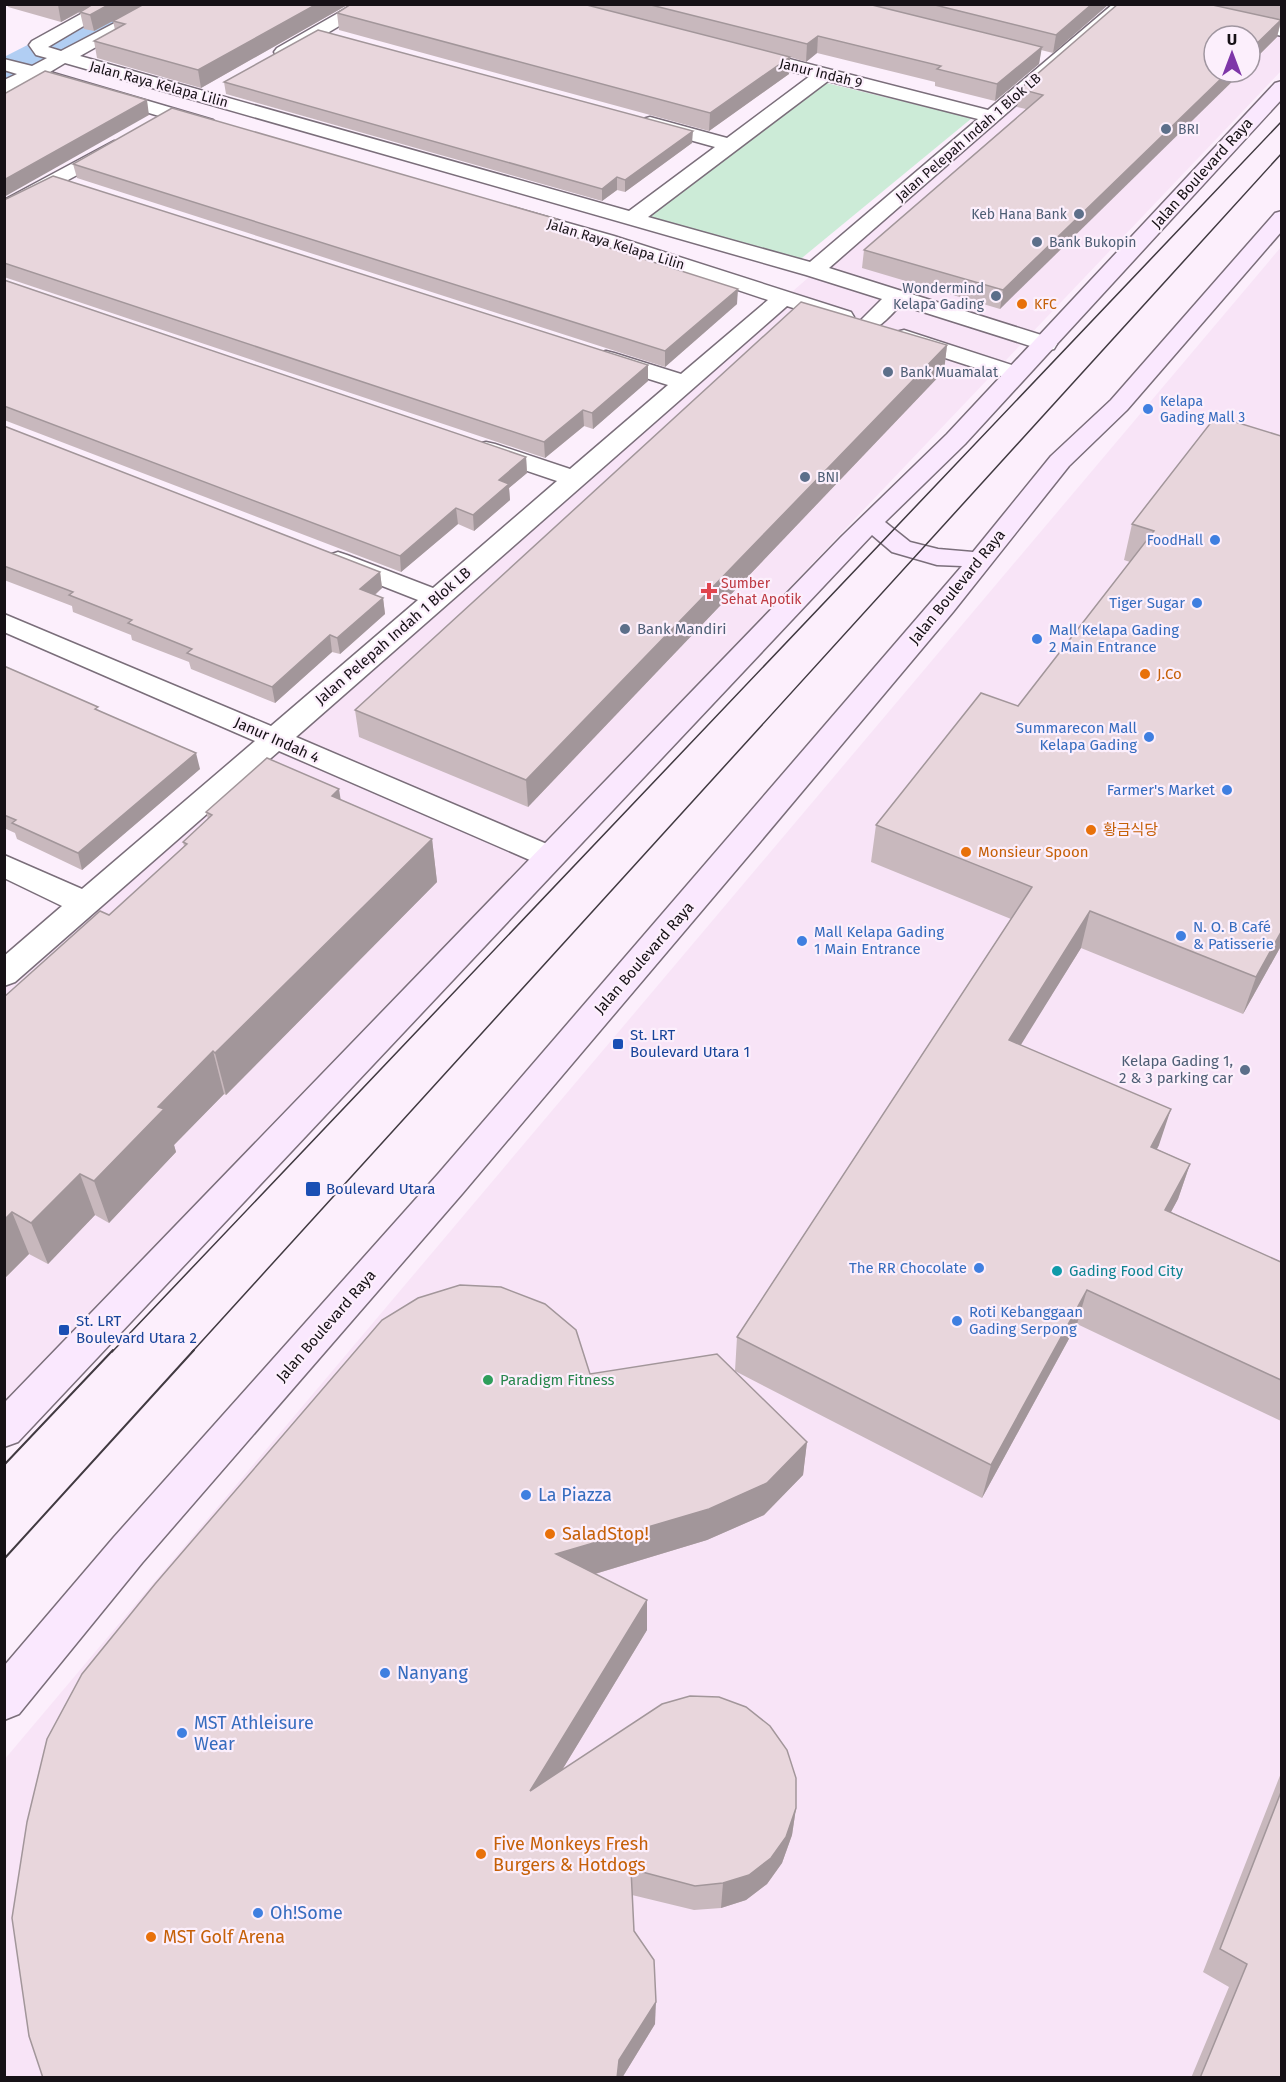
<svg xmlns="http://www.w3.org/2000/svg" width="1286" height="2082" viewBox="0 0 1286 2082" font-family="'Fira Sans','Noto Sans KR',sans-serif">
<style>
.built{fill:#f8e4f7;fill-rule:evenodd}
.green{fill:#ccebd7}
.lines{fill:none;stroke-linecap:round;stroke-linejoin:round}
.river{fill:#b1cef3;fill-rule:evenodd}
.minor-casing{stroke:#7a6e7a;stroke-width:3}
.secondary-casing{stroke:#7a6e7a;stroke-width:3}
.minor{fill:#fff;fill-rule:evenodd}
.secondary{fill:#fae8fe;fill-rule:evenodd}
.tram-far1{stroke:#413a41;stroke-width:1.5}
.tram{stroke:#413a41;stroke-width:2}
.wall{fill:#c8b8bd}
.shaded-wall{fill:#a2969a}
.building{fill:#e8d6dc;stroke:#a2969a;stroke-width:1.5}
.service-dot{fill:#5c6f8a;stroke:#fceffc;stroke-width:2}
.food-dot{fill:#e8710a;stroke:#fceffc;stroke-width:2}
.shop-dot{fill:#3f7fe0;stroke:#fceffc;stroke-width:2}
.health-dot{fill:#e0444e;stroke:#fceffc;stroke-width:2}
.transit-dot{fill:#1a4fb4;stroke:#fceffc;stroke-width:2}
.culture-dot{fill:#0f9aa8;stroke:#fceffc;stroke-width:2}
.leisure-dot{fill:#2e9e5b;stroke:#fceffc;stroke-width:2}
.labels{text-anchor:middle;stroke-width:4.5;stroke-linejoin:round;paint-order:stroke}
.far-street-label{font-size:14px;fill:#161116;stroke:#fceffc}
.far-service-label{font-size:14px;fill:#4e5e75;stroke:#fceffc;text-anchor:start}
.far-food-label{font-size:14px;fill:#c56008;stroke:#fceffc;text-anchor:start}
.far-shop-label{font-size:14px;fill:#366cbe;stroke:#fceffc;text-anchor:start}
.far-health-label{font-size:14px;fill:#be3a42;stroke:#fceffc;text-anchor:start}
.street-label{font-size:15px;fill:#161116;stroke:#fceffc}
.shop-label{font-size:15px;fill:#366cbe;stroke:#fceffc;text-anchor:end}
.service-label{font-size:15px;fill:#4e5e75;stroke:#fceffc;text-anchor:start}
.food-label{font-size:15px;fill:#c56008;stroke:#fceffc;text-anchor:start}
.transit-label{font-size:15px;fill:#164399;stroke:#fceffc;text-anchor:start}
.culture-label{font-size:15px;fill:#0d838f;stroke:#fceffc;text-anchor:start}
.leisure-label{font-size:15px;fill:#27864d;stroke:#fceffc;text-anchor:start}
.near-shop-label{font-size:18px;fill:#366cbe;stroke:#fceffc;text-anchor:start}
.near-food-label{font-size:18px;fill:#c56008;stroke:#fceffc;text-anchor:start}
</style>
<rect width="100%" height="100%" fill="#fceffc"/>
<g class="built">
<path d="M1121 5H1281V71L5 1412V978ZM1214 36H1250V72H1214Z"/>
<path d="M1281 247V2077H5L4 1760Z"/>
</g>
<path class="green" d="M822 82 972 118 797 262 637 217Z"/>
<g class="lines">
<path class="river" d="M108 4H163L157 13 20 85 4 88V57Z"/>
<g class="minor-casing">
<g id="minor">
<path d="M99 4H121L48 47 61 51 151 4H173L80 56 629 211 715 147 643 127 640 123 643 119 650 117 727 138 810 76 739 58 737 54 739 50 746 48 988 110 1113 4H1132L829 268 1054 339 1057 344 1054 349 1046 351 901 305C888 317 877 334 859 330L856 325 882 299 806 275 65 63 50 72 213 120 216 124 213 128 206 130 35 79 4 94V80L17 74 4 70V59L32 66 47 58 36 55 29 45 32 41ZM828 81 978 119 810 262 648 217Z"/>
<path d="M354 4H376L289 56H277L274 52 277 48Z"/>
<path d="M1151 4H1186L1282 25V36L1159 9Z"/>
<path d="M114 141 121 143 124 147 121 151 4 215V200Z"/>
<path d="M515 208 614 236 851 312 854 317 851 322 843 324 787 306 296 737 561 850 565 857 561 864 550 867 539 864 279 751 15 982 4 986V956L62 906 4 878V855L82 889 255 741 4 632V614L271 726 418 600 329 565 325 560 329 555 338 552 347 555 433 588 557 481 477 454 474 449 477 444 486 442 495 444 570 469 668 385 598 363 595 358 598 353 606 351 614 353 681 374 768 300 600 244 508 218 505 214 508 210Z"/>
<path d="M904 330 1024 369 1028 374 1024 379 1016 381 896 342 893 337 896 332Z"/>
</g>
</g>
<g class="secondary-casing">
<path id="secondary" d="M1282 81V99L965 444 885 522 910 542 938 549 973 552 1051 456 1111 400 1275 213 1282 211V231L1127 410 1069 466 953 612 760 842 462 1194 142 1563 19 1714 4 1720V1666L114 1537 438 1174 962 566 937 565 892 552 872 535 18 1442 4 1447V1403L841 537 947 434 1275 83Z"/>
</g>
<use href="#minor" class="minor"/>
<use href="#secondary" class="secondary"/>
<g class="tram-far1">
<path d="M112 1352 1282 121"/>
<path d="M192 1352 1282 153"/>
</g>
<g class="tram">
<path d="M4 1465 113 1350"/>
<path d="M4 1559 194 1350"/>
</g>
</g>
<g class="wall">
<path d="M7 4H349L201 88 97 58 94 41 115 30 113 21 94 31 84 29 80 12 61 22 8 7Z"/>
<path d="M351 4H1109L1053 53 1041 50 1039 64 995 101 935 86V82L817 53 806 62 790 57 789 74 709 131 339 30 337 13Z"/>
<path d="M1118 4H1281V23V22L1277 37 1250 64V36L1000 309 862 268 864 250 1026 109 1017 107 1020 89Z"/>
<path d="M224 82 692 143 625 192 617 190 602 201 226 94Z"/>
<path d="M73 164 558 232 737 304 665 367 77 178Z"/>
<path d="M4 200 648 381 593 429 584 426 545 458 4 277Z"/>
<path d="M4 280 526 457 527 473 509 488 510 500 474 531 458 524 401 572 4 420Z"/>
<path d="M947 345 944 371 528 807 359 737 355 710Z"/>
<path d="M1216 416 1281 946 1243 1014 1081 948 1020 1045 1159 1145 1157 1149 1190 1164 1178 1199 1171 1212 1281 1262V1421L1077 1324 982 1498 735 1371 737 1337 1011 919 871 862 876 825 1018 706 1130 562 1124 560 1132 524Z"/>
<path d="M4 426 380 572 382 588 375 595 383 598 385 614 340 654 332 652 275 703 191 669 189 662 132 640 131 635 73 612 72 606 4 580Z"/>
<path d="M4 666 99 711 200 769 82 870 17 839 15 833 4 828Z"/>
<path d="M341 800 432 839 437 882 226 1095 224 1094 174 1145 176 1152 109 1223 95 1215 48 1264 29 1254 4 1279V997L109 915 184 846 183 842 208 819 206 812Z"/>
<path d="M590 1374 807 1442 803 1475 764 1515 707 1540 595 1574 647 1630 562 1770 796 1808 792 1835 782 1863 767 1884 746 1900 721 1908 694 1910 632 1895 634 1931 655 2024 622 2078H43Z"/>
<path d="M1281 1773V2078H1191L1229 1987 1203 1972Z"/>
</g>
<g class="shaded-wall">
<path d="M59 4H93L61 22 58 5Z"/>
<path d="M110 4H145L94 31 90 15Z"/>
<path d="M317 4H349L201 88 198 70Z"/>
<path d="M1092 4H1109L1053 53 1056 35Z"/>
<path d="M1281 20 1277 37 1250 64V50Z"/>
<path d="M818 36 817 53 806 62 807 44Z"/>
<path d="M1042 47 1039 64 995 101 997 84Z"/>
<path d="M790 57 789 74 709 131 710 113Z"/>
<path d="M1228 72H1242L1000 309 1003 290Z"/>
<path d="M147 100 149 115 4 197V180Z"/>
<path d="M693 131 692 143 625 192V180Z"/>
<path d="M617 177V190L602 201V189Z"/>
<path d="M557 219 558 234 546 228Z"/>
<path d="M738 289 737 304 665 367V351Z"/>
<path d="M947 345 944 371 528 807 526 780Z"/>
<path d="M648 365V381L593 429 592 413Z"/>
<path d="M583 410 584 426 545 458 544 442Z"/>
<path d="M526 457 527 473 509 488 510 500 474 531 473 515 499 480Z"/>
<path d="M456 508 458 524 401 572 400 556Z"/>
<path d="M380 572 382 588 362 606 360 589Z"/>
<path d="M383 598 385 614 340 654 337 638Z"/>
<path d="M330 635 332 652 275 703 272 687Z"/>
<path d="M196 753 200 769 82 870 78 853Z"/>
<path d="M339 789 346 833 332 796Z"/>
<path d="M432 839 437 882 226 1095 215 1053Z"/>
<path d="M1090 911 1081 948 1001 1077 1009 1040Z"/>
<path d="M1281 932V946L1243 1014 1256 977Z"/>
<path d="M213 1051 224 1094 174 1145 176 1152 109 1223 94 1181 158 1107Z"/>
<path d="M1171 1109 1159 1145 1139 1182 1151 1147Z"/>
<path d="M1190 1164 1178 1199 1153 1245 1165 1210Z"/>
<path d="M80 1174 95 1215 48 1264 31 1223Z"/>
<path d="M12 1212 29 1254 4 1279V1220Z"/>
<path d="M1087 1290 1077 1324 982 1498 991 1465Z"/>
<path d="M807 1442 803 1475 764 1515 707 1540 558 1585 556 1554Z"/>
<path d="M647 1600V1630L533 1818 530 1791Z"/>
<path d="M796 1808 792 1835 782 1863 767 1884 746 1900 721 1908 723 1883Z"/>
<path d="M656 2002 655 2024 622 2078H617L619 2060Z"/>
</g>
<g class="building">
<path d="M93 4H110L90 15 80 12Z"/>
<path d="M144 4H317L198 70 94 41 125 24 113 21Z"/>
<path d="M351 4H583L790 57 710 113 337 13Z"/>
<path d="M647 4H868L1042 47 997 84 937 69 941 66 818 36 807 44Z"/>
<path d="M931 4H1092L1056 35Z"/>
<path d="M1118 4H1208L1281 20 1250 50V36H1214V72H1228L1003 290 864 250 1043 95 1020 89Z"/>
<path d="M318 30 693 131 625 180 617 177 602 189 224 82Z"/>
<path d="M45 71 147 100 4 180V92L6 93Z"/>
<path d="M172 108 557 219 546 228 738 289 665 351 73 164Z"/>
<path d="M53 176 648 365 592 413 583 410 544 442 4 263V200Z"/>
<path d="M4 280 526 457 499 480 509 484 473 515 456 508 400 556 4 406Z"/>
<path d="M801 302 947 345 526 780 355 710Z"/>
<path d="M1216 416 1281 436V932L1256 977 1090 911 1009 1040 1171 1109 1151 1147 1190 1164 1165 1210 1281 1262V1380L1087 1290 991 1465 737 1337 1032 887 876 825 981 693 1018 706 1154 531 1132 524Z"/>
<path d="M4 426 380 572 360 589 383 598 337 638 330 635 272 687 187 653 192 649 128 623 132 620 69 595 73 592 4 566Z"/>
<path d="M4 666 98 707 95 709 196 753 78 853 12 823 16 820 4 815Z"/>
<path d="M267 758 339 789 332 796 432 839 215 1053 213 1051 158 1107 164 1109 94 1181 80 1174 31 1223 12 1212 4 1220V997L100 911 109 915 187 844 183 842 212 815 206 812Z"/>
<path d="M460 1285 501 1287 545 1304 576 1330 590 1374 717 1354 807 1442 767 1483 709 1509 556 1554 647 1600 530 1791 662 1704 690 1696 719 1697 746 1707 770 1726 787 1750 796 1778V1808L786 1837 771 1858 749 1875 723 1883 695 1886 631 1869 634 1931 654 1960 656 2002 619 2060 617 2078H43L29 2036 12 1918 27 1822 47 1739 82 1674 155 1584 382 1320 418 1298Z"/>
<path d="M1281 1792V2078H1200L1247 1964 1220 1949Z"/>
</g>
<g class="service-dot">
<circle cx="1166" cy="129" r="6"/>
<circle cx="1079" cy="214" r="6"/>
<circle cx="1037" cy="242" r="6"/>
<circle cx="996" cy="296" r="6"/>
<circle cx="888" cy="372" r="6"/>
<circle cx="805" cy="477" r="6"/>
<circle cx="625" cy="629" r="6"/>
<circle cx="1245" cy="1070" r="6"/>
</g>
<g class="food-dot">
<circle cx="1022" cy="304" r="6"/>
<circle cx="1145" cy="674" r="6"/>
<circle cx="1091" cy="830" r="6"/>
<circle cx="966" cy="852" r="6"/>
<circle cx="550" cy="1534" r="6"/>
<circle cx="481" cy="1854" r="6"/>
<circle cx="151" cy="1937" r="6"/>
</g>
<g class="shop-dot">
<circle cx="1148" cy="409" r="6"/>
<circle cx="1215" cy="540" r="6"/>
<circle cx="1197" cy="603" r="6"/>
<circle cx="1037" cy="639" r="6"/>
<circle cx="1149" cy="737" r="6"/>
<circle cx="1227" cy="790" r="6"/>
<circle cx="1181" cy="936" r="6"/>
<circle cx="802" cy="941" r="6"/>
<circle cx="979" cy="1268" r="6"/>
<circle cx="957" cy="1321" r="6"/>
<circle cx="526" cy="1495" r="6"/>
<circle cx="385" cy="1673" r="6"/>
<circle cx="182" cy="1733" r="6"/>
<circle cx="258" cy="1913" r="6"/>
</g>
<path class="health-dot" d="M706 582h6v6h6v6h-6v6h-6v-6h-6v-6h6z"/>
<g class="transit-dot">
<rect x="612" y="1038" width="12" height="12" rx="3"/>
<rect x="305" y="1181" width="16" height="16" rx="3"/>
<rect x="58" y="1324" width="12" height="12" rx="3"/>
</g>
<circle class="culture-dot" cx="1057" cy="1271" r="6"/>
<circle class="leisure-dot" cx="488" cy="1380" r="6"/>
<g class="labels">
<g class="far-street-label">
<text transform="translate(821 73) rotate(14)" y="5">Janur Indah 9</text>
<text transform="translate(159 84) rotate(15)" y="5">Jalan Raya Kelapa Lilin</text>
<text transform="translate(968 137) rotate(-41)" y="5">Jalan Pelepah Indah 1 Blok LB</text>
<text transform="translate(616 244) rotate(17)" y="5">Jalan Raya Kelapa Lilin</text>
</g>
<g class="far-service-label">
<text x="1178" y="134">BRI</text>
<text x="1067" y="219" text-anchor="end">Keb Hana Bank</text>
<text x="1049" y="247">Bank Bukopin</text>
<text x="984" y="293" text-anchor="end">Wondermind<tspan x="984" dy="16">Kelapa Gading</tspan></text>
<text x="900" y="377">Bank Muamalat</text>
<text x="817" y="482">BNI</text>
</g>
<g class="far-food-label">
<text x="1034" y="309">KFC</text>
</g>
<g class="far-shop-label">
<text x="1160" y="406">Kelapa<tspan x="1160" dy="16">Gading Mall 3</tspan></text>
<text x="1203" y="545" text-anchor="end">FoodHall</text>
</g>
<g class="far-health-label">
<text x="721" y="588">Sumber<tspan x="721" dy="16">Sehat Apotik</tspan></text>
</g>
<g class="street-label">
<text transform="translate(1202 173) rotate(-48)" y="5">Jalan Boulevard Raya</text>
<text transform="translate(957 587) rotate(-51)" y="5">Jalan Boulevard Raya</text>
<text transform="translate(393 636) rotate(-41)" y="5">Jalan Pelepah Indah 1 Blok LB</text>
<text transform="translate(277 740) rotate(24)" y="5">Janur Indah 4</text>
<text transform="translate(644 958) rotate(-49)" y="5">Jalan Boulevard Raya</text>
<text transform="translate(326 1326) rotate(-49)" y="5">Jalan Boulevard Raya</text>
</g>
<g class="shop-label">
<text x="1185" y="608">Tiger Sugar</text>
<text x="1049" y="635" text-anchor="start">Mall Kelapa Gading<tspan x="1049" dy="17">2 Main Entrance</tspan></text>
<text x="1137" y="733">Summarecon Mall<tspan x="1137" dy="17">Kelapa Gading</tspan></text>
<text x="1215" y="795">Farmer's Market</text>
<text x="1193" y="932" text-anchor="start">N. O. B Café<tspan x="1193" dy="17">&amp; Patisserie</tspan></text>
<text x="814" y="937" text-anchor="start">Mall Kelapa Gading<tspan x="814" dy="17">1 Main Entrance</tspan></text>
<text x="967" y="1273">The RR Chocolate</text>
<text x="969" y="1317" text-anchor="start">Roti Kebanggaan<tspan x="969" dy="17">Gading Serpong</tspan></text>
</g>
<g class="service-label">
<text x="637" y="634">Bank Mandiri</text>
<text x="1233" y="1066" text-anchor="end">Kelapa Gading 1,<tspan x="1233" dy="17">2 &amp; 3 parking car</tspan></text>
</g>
<g class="food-label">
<text x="1157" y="679">J.Co</text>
<text x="1103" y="835">황금식당</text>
<text x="978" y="857">Monsieur Spoon</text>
</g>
<g class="transit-label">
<text x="630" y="1040">St. LRT<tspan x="630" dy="17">Boulevard Utara 1</tspan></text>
<text x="326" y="1194">Boulevard Utara</text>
<text x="76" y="1326">St. LRT<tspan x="76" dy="17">Boulevard Utara 2</tspan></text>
</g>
<g class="culture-label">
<text x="1069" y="1276">Gading Food City</text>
</g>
<g class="leisure-label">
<text x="500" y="1385">Paradigm Fitness</text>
</g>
<g class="near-shop-label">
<text x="538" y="1501">La Piazza</text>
<text x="397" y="1679">Nanyang</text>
<text x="194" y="1729">MST Athleisure<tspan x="194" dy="21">Wear</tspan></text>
<text x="270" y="1919">Oh!Some</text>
</g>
<g class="near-food-label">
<text x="562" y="1540">SaladStop!</text>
<text x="493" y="1850">Five Monkeys Fresh<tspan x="493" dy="21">Burgers &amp; Hotdogs</tspan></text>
<text x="163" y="1943">MST Golf Arena</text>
</g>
</g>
<rect width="1286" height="2082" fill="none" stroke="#161116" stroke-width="12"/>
<g transform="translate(1232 54)"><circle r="28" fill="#fceffc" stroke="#a096a0" stroke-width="1.5"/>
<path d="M0-4.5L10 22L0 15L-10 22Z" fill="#7e36a8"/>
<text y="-9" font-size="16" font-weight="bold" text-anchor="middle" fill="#161116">U</text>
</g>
</svg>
